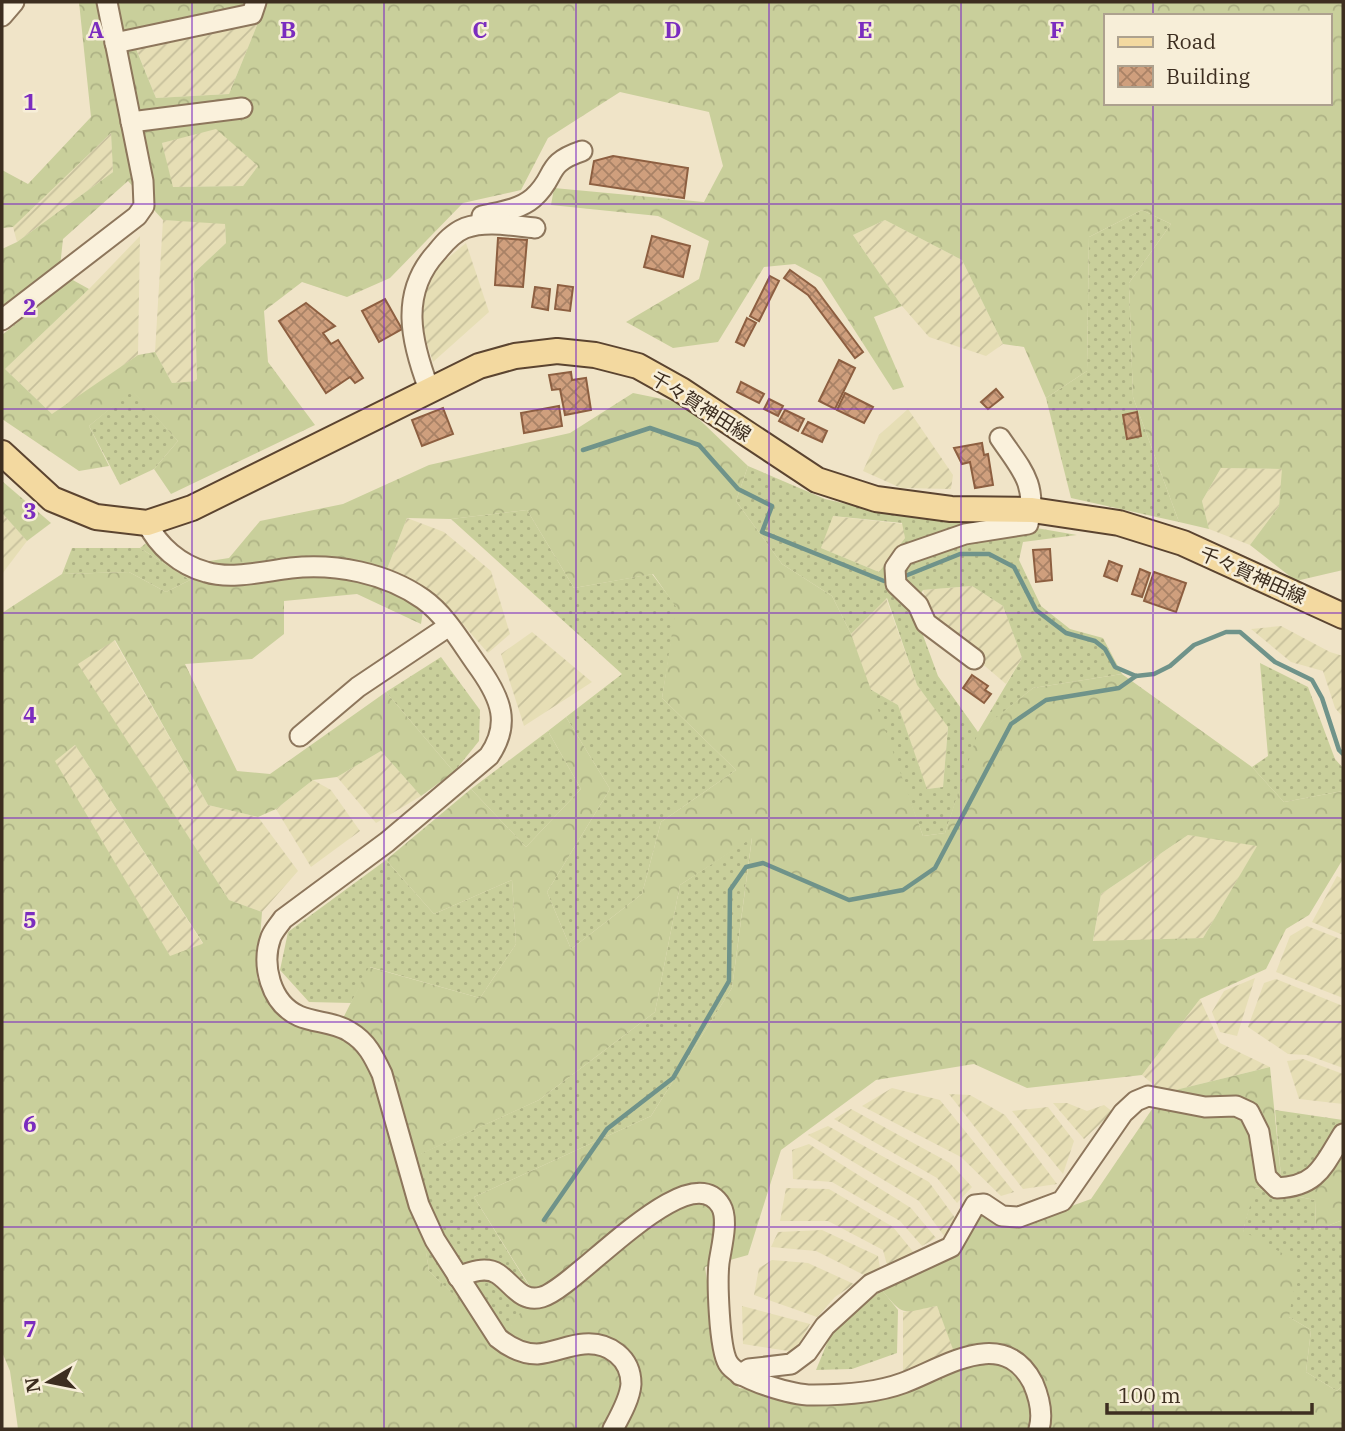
<svg xmlns="http://www.w3.org/2000/svg" width="1345" height="1431" viewBox="0 0 1345 1431" font-family="'IBM Plex Serif','Noto Sans JP',serif">
<style>
.farmland{fill:url(#farmland-furrows)}
.grass{fill:url(#grass-dots);fill-rule:evenodd}
.forest{fill:url(#forest-crowns);fill-rule:evenodd}
.lines{fill:none;stroke-linecap:round;stroke-linejoin:round}
.stream{stroke:#6f938a;stroke-width:4.5}
.building{fill:url(#building-cross-hatch);stroke:#8d5f41;stroke-width:2}
.minor-casing{stroke:#8d765c;stroke-width:23}
.major-casing{stroke:#5b4430;stroke-width:28}
.minor{stroke:#faf1dc;stroke-width:19}
.major{stroke:#f3d9a0;stroke-width:24}
.grid{fill:none;stroke:#7b2cbf;stroke-width:2;stroke-opacity:0.55}
.labels{text-anchor:middle;stroke-width:5;stroke-linejoin:round;paint-order:stroke}
.street-label{font-size:19px;fill:#3d2e20;stroke:#f7eed8}
.grid-label{font-size:23px;text-anchor:middle;font-weight:bold;fill:#7b2cbf;stroke:#f7eed8;stroke-width:5;stroke-linejoin:round;paint-order:stroke}
</style>
<defs>
<pattern id="farmland-furrows" width="10" height="10" patternUnits="userSpaceOnUse" patternTransform="scale(1.75)"><rect width="10" height="10" fill="#e6deb5"/><path d="M-1 1l2-2M0 10L10 0M9 11l2-2" fill="none" stroke="#c6bf9b"/></pattern>
<pattern id="grass-dots" width="8" height="8" patternUnits="userSpaceOnUse" patternTransform="scale(1.75)"><rect width="8" height="8" fill="#c9cf9b"/><path d="M2 2h.1M6 6h.1" fill="none" stroke="#aeb285" stroke-width="1.8" stroke-linecap="round"/></pattern>
<pattern id="forest-crowns" width="20" height="18" patternUnits="userSpaceOnUse" patternTransform="scale(1.75)"><rect width="20" height="18" fill="#c9cf9b"/><path d="M2 6a3 3 0 1 1 6 0M12 15a3 3 0 1 1 6 0" fill="none" stroke="#aeb285"/></pattern>
<pattern id="building-cross-hatch" width="8" height="8" patternUnits="userSpaceOnUse" patternTransform="scale(1.75)"><rect width="8" height="8" fill="#cf9f7d"/><path d="M0 0l8 8M0 8l8-8" fill="none" stroke="#a98266"/></pattern>
</defs>
<rect width="100%" height="100%" fill="#f0e4c8"/>
<g class="farmland">
<path d="M264 8 229 94 156 98 130 33Z"/>
<path d="M216 128 258 166 243 186 172 187 162 143Z"/>
<path d="M111 133 113 172 17 242 13 227Z"/>
<path d="M163 220 225 223 226 243 194 273 197 381 172 383 155 352Z"/>
<path d="M885 220 962 260 1003 344 986 356 929 337 902 306 853 235Z"/>
<path d="M140 236 138 355 53 415 5 369 89 289Z"/>
<path d="M466 243 489 312 433 362 416 309 431 272Z"/>
<path d="M908 409 953 475 951 489 901 488 863 471 879 435Z"/>
<path d="M1221 468 1283 469 1279 506 1250 545 1209 529 1202 501Z"/>
<path d="M2 513 27 541 2 574Z"/>
<path d="M832 516 903 524 905 538 879 572 821 548Z"/>
<path d="M407 518 444 532 491 571 510 634 488 653 438 596 387 569Z"/>
<path d="M972 586 1003 606 1022 658 1006 684 932 621 923 590Z"/>
<path d="M886 598 917 685 948 726 943 787 926 789 898 705 868 688 851 634Z"/>
<path d="M1281 626 1330 652 1343 656V717L1335 708 1323 671 1291 662 1251 629Z"/>
<path d="M532 632 592 682 524 726 501 654Z"/>
<path d="M114 640 208 805 258 817 298 871 262 912 229 900 77 664Z"/>
<path d="M75 745 203 944 170 957 54 761Z"/>
<path d="M381 751 421 796 376 823 337 777Z"/>
<path d="M313 780 331 790 360 831 311 867 276 809Z"/>
<path d="M1188 835 1258 845 1203 938 1093 942 1101 894Z"/>
<path d="M1337 876 1343 879V935L1312 922Z"/>
<path d="M1307 926 1343 940V998L1276 972 1290 936Z"/>
<path d="M1255 978 1237 1036 1220 1032 1212 1012 1224 991Z"/>
<path d="M1276 979 1343 1006V1068L1307 1055 1288 1054 1248 1027 1264 983Z"/>
<path d="M1200 999 1220 1043 1270 1067 1163 1093 1142 1075Z"/>
<path d="M1303 1059 1343 1074V1104L1299 1099 1287 1061Z"/>
<path d="M892 1088 940 1100 1014 1192 1001 1196 961 1157 862 1106Z"/>
<path d="M949 1094 970 1095 1005 1115 1057 1184 1023 1189Z"/>
<path d="M1053 1103H1067L1087 1111 1104 1105 1113 1112 1084 1139Z"/>
<path d="M1048 1107 1074 1141 1063 1174 1012 1111Z"/>
<path d="M851 1109 950 1163 972 1187 957 1203 937 1178 834 1119Z"/>
<path d="M828 1126 929 1182 956 1219 944 1236 919 1201 808 1135Z"/>
<path d="M809 1144 911 1208 936 1238 922 1246 900 1221 832 1182 793 1179 792 1150Z"/>
<path d="M786 1188 829 1189 893 1227 915 1254 887 1265 883 1250 828 1221H780Z"/>
<path d="M822 1230 878 1256 880 1268 866 1276 816 1251 771 1247 778 1232Z"/>
<path d="M772 1260 808 1263 854 1284 835 1297 817 1317 754 1295 759 1268Z"/>
<path d="M742 1306 810 1324 795 1352 743 1344Z"/>
<path d="M937 1306 955 1352 903 1373V1312Z"/>
</g>
<g class="grass">
<path d="M1142 210 1171 224 1129 283 1133 397 1179 522 1071 498 1046 398 1087 371 1089 237Z"/>
<path d="M132 390 178 441 154 469 120 485 89 426Z"/>
<path d="M748 466 825 499 898 516 1001 522 1077 535 1023 542 1019 560 1041 606 1070 629 1103 638 1122 674 1033 688 979 732 945 833 923 836 868 688 898 705 927 789 943 787 948 727 917 685 887 598 851 634 832 596 782 564 736 501ZM833 516 902 523 905 538 879 572 821 548ZM972 586 1003 606 1022 658 978 732 938 676 913 608 923 590Z"/>
<path d="M527 510 574 588 652 574 677 607 662 698 736 770 661 822 642 894 571 949 547 892 610 789 566 717 622 674 451 519Z"/>
<path d="M72 548H140L190 580 166 592 129 572 62 574Z"/>
<path d="M441 657 480 710 479 741 454 772 386 692Z"/>
<path d="M1260 663 1308 687 1335 759 1343 768V791L1284 802 1252 767 1268 756Z"/>
<path d="M548 731 581 789 526 847 471 789Z"/>
<path d="M752 837 732 988 651 1116 474 1197 534 1294 501 1341 429 1271 411 1158 539 1100 655 1012 680 885Z"/>
<path d="M386 860 434 914 512 880 516 944 480 998 370 967 351 1003 309 1002 280 970 288 932Z"/>
<path d="M1275 1110 1343 1120V1164L1337 1160 1310 1187 1281 1177Z"/>
<path d="M1254 1188 1315 1200 1316 1230 1343 1220V1385L1337 1391 1306 1372 1311 1330 1289 1317 1243 1231Z"/>
<path d="M882 1290 898 1310 897 1353 852 1369 816 1370 832 1331Z"/>
</g>
<g class="forest">
<path d="M79 2H1343V570L1296 581 1250 545 1279 506 1282 469 1221 468 1202 501 1209 529 1179 522 1133 397 1129 283 1171 224 1142 210 1089 237 1087 371 1046 398 1024 347 1003 344 962 260 885 220 853 235 902 306 874 317 904 387 893 390 821 278 795 264 764 267 718 342 673 348 626 322 699 279 709 241 658 216 551 205 554 188 704 202 723 166 709 112 620 92 548 138 521 190 463 203 390 278 347 297 302 282 264 311 268 362 315 425 171 494 154 469 178 441 132 391 89 426 109 466 79 471 2 419V335L71 279 89 289 5 369 52 414 138 355 155 352 172 383 197 381 194 273 226 243 225 224 163 220 128 181 63 239 60 267 2 308V249L17 242 113 172 111 133 13 227 2 228V170L28 184 91 117ZM264 8 229 94 156 98 130 34ZM1105 16H1329V103H1105ZM216 129 258 166 243 186 173 187 162 143Z"/>
<path d="M633 393 682 403 748 466 736 501 782 564 832 596 851 634 923 836 945 833 978 732 1033 688 1122 674 1252 767 1284 802 1343 791V859L1309 915 1286 929 1266 969 1200 999 1142 1075 1027 1088 974 1064 876 1080 781 1150 748 1255 705 1267 718 1357 739 1388 850 1404 903 1373 954 1352 937 1306C903 1312 905 1319 882 1290L959 1244 976 1212 1010 1228 1091 1199 1163 1093 1270 1067 1281 1177 1310 1187 1338 1160 1343 1164V1220L1316 1230 1315 1200 1255 1188 1243 1231 1298 1262 1289 1317 1311 1330 1306 1372 1337 1391 1343 1385V1429H18L10 1371 2 1352V613L62 574 129 572 166 592 190 580 140 548 151 539 190 564 229 558 260 521 343 504 429 465 570 433ZM527 510 574 588 653 574 676 607 662 698 736 770 661 822 642 894 571 949 547 892 610 789 566 717 548 731 581 789 526 847 471 789 386 860 434 914 512 880 516 944 480 998 369 967 335 1034 257 979 262 912 229 900 78 664 115 640 208 805 258 817 276 809 313 780 337 777 381 751 421 796 454 772 386 692 270 774 237 771 185 664 252 659 284 634V601L357 594 421 624 424 604 387 569 407 518 451 519ZM75 745 203 943 202 944 170 956 55 761ZM1188 835 1257 846 1203 938 1093 941 1101 894ZM752 838 732 988 651 1116 474 1197 534 1293 501 1340 429 1271 412 1158 539 1100 655 1012 680 885Z"/>
<path d="M2 481 51 523 27 541 2 513Z"/>
</g>
<g class="lines">
<g class="stream">
<path d="M583 450 650 428 699 445 738 489 772 506 762 532 884 581"/>
<path d="M905 576 960 554H989L1014 567 1036 610 1066 633 1095 641 1105 649 1115 667 1136 676 1154 674 1170 666 1194 645 1226 632H1240L1275 662 1312 680 1322 698 1339 750 1343 754"/>
<path d="M544 1220 607 1129 673 1078 729 981 730 890 746 867 763 863 849 900 903 890 935 868 1011 724 1046 700 1119 688 1136 676"/>
</g>
</g>
<g class="building">
<path d="M613 156 688 168 684 198 590 184 594 161Z"/>
<path d="M652 236 690 246 683 277 644 267Z"/>
<path d="M498 238 527 240 523 287 495 285Z"/>
<path d="M790 270 815 288 863 352 855 358 808 295 784 278Z"/>
<path d="M770 276 779 281 759 321 750 316Z"/>
<path d="M558 285 573 287 570 311 555 309Z"/>
<path d="M535 287 550 289 548 310 532 307Z"/>
<path d="M385 299 402 329 379 342 362 311Z"/>
<path d="M306 303 335 326 323 333 331 344 338 340 363 378 355 383 350 377 326 393 279 321Z"/>
<path d="M747 318 756 323 744 346 736 342Z"/>
<path d="M839 360 855 368 835 409 819 401Z"/>
<path d="M571 372 572 380 586 378 591 410 565 415 560 389 552 390 549 375Z"/>
<path d="M741 382 764 394 759 403 737 392Z"/>
<path d="M996 389 1003 397 988 409 981 402Z"/>
<path d="M845 393 873 407 864 423 837 410Z"/>
<path d="M769 399 783 406 778 416 764 409Z"/>
<path d="M559 406 562 426 524 433 521 413Z"/>
<path d="M443 408 453 434 422 446 412 420Z"/>
<path d="M785 410 804 419 798 431 779 421Z"/>
<path d="M1137 412 1141 436 1127 439 1123 415Z"/>
<path d="M808 422 827 431 822 442 802 433Z"/>
<path d="M982 443 984 455 988 454 993 485 975 488 970 462 962 464 954 448Z"/>
<path d="M1050 549 1052 580 1036 582 1033 550Z"/>
<path d="M1109 561 1122 566 1117 581 1104 576Z"/>
<path d="M1140 569 1150 573 1142 597 1132 594Z"/>
<path d="M1154 572 1186 583 1176 612 1144 601Z"/>
<path d="M972 675 988 686 985 690 991 694 984 703 963 688Z"/>
</g>
<g class="lines">
<g class="minor-casing">
<g id="minor">
<path d="M2 16 14 2"/>
<path d="M115 43 252 14 256 2"/>
<path d="M131 122 242 108"/>
<path d="M482 216C499 212 519 210 533 198 558 176 543 164 582 151"/>
<path d="M2 320 137 216 144 206 143 181 107 2"/>
<path d="M429 389C411 342 399 293 437 252 445 242 453 233 465 228 487 220 513 226 535 228"/>
<path d="M147 523C158 546 180 565 206 572 232 580 265 571 291 568 335 563 386 573 423 599 447 616 463 646 480 669 501 699 511 724 489 756L387 842 283 919C279 925 274 930 271 937 261 964 270 1003 299 1016 315 1023 335 1022 350 1032 367 1042 374 1057 382 1074L419 1205 435 1240 498 1338C509 1347 522 1354 537 1354 553 1353 568 1345 584 1344 609 1342 631 1358 631 1384 630 1399 620 1416 613 1429"/>
<path d="M974 659 926 623 918 605 896 584 895 568 904 555 965 534 1028 524C1038 484 1021 469 1000 438"/>
<path d="M300 736 358 687 449 626"/>
<path d="M458 1277C470 1272 486 1266 498 1274 513 1284 521 1303 542 1297 576 1288 689 1152 721 1206 729 1220 721 1248 719 1263 717 1281 719 1348 728 1363 738 1380 795 1396 814 1395 843 1395 876 1393 903 1383 944 1368 1003 1325 1033 1383 1039 1397 1043 1415 1039 1429"/>
<path d="M740 1375 749 1369 791 1364 807 1352 825 1326 871 1284 951 1247 975 1205 984 1204 1002 1216 1019 1217 1062 1201 1123 1113 1136 1101 1148 1096 1205 1107 1236 1106 1249 1112 1259 1132 1266 1177 1277 1188C1318 1186 1323 1166 1343 1134"/>
</g>
</g>
<g class="major-casing">
<path id="major" d="M2 453 52 499 96 517 147 523 192 508 479 366 515 356 557 351 595 355 638 366 681 390 817 480 876 499 951 509 1032 510 1119 523 1183 543 1343 616"/>
</g>
<use href="#minor" class="minor"/>
<use href="#major" class="major"/>
</g>
<path class="grid" d="M192 2V1429M384 2V1429M576 2V1429M769 2V1429M961 2V1429M1153 2V16M1153 103V1429M2 204H1343M2 409H1343M2 613H1343M2 818H1343M2 1022H1343M2 1227H1343"/>
<g class="labels">
<g class="street-label">
<text transform="translate(701 406) rotate(32)" y="7">千々賀神田線</text>
<text transform="translate(1253 575) rotate(24)" y="7">千々賀神田線</text>
</g>
</g>
<g class="grid-label">
<text x="96" y="38">A</text>
<text x="288" y="38">B</text>
<text x="480" y="38">C</text>
<text x="673" y="38">D</text>
<text x="865" y="38">E</text>
<text x="1057" y="38">F</text>
<text x="30" y="110">1</text>
<text x="30" y="315">2</text>
<text x="30" y="519">3</text>
<text x="30" y="723">4</text>
<text x="30" y="928">5</text>
<text x="30" y="1132">6</text>
<text x="30" y="1337">7</text>
</g>
<rect width="1345" height="1431" fill="none" stroke="#3d2e20" stroke-width="7"/>
<rect x="1104" y="14" width="228" height="91" fill="#f7eed8" stroke="#ada18e" stroke-width="2"/>
<rect x="1118" y="37" width="35" height="10" fill="#f3d9a0" stroke="#ada18e" stroke-width="2"/>
<text x="1166" y="49" font-size="21" fill="#3d2e20">Road</text>
<rect x="1118" y="66" width="35" height="21" fill="url(#building-cross-hatch)" stroke="#ada18e" stroke-width="2"/>
<text x="1166" y="84" font-size="21" fill="#3d2e20">Building</text>
<g transform="translate(49 1382) rotate(260)" stroke="#f7eed8" stroke-width="5" paint-order="stroke">
<path d="M0-5L12 26L0 18L-12 26Z" fill="#3d2e20"/>
<text y="-10" font-size="19" font-weight="bold" text-anchor="middle" fill="#3d2e20">N</text>
</g>
<path d="M1107 1403v10h205v-10" fill="none" stroke="#3d2e20" stroke-width="3.5"/>
<text x="1118" y="1403" font-size="21" fill="#3d2e20" stroke="#f7eed8" stroke-width="5" paint-order="stroke">100 m</text>
</svg>
